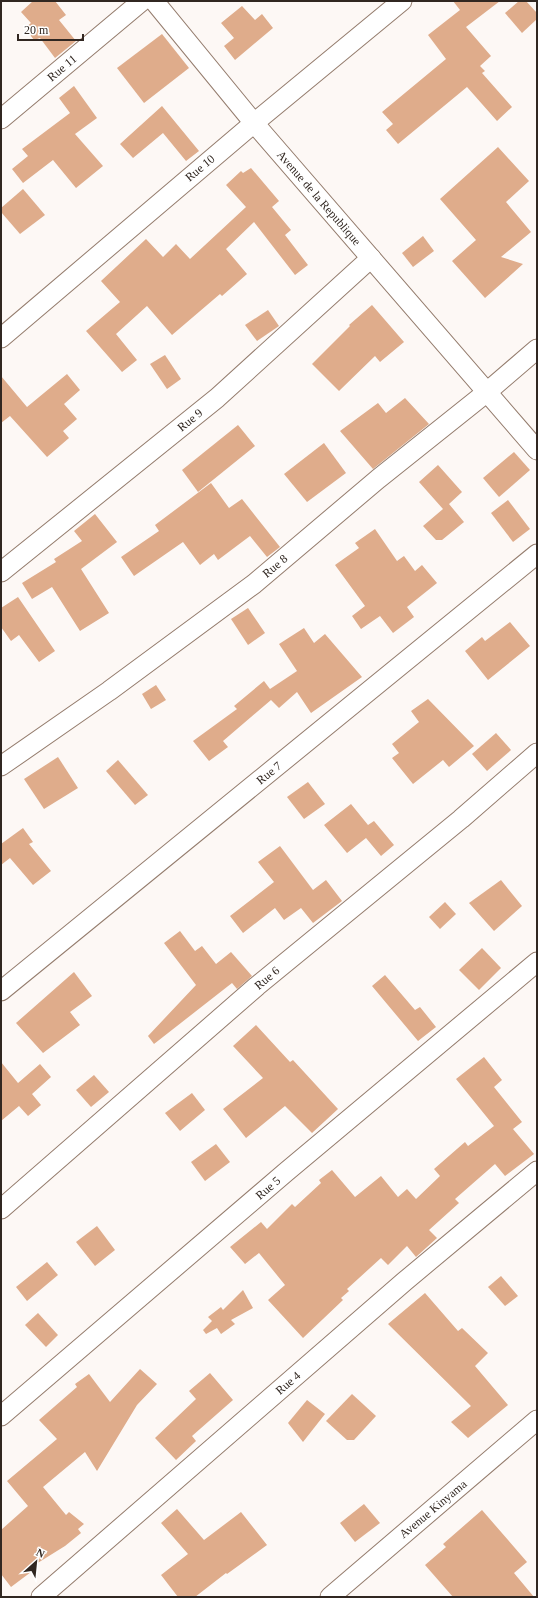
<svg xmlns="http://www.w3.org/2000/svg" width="538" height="1598" viewBox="0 0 538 1598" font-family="Georgia,serif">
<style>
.building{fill:#dfac8b}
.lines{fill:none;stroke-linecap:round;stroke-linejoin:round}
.street-casing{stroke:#947c6d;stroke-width:21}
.street{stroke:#fff;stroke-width:19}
.labels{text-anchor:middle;stroke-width:3;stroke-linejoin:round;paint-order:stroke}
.street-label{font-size:12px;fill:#312721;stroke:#fff}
</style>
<rect width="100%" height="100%" fill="#fdf8f5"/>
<g class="building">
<path d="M33 1H55L66 15 59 20 76 41 55 58 40 38 34 40 25 28 31 23 21 12Z"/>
<path d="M453 1H500L466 27 491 56 480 66 485 71 482 73 512 107 497 121 467 87 398 144 386 130 393 124 382 112 446 59 428 35 460 10Z"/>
<path d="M519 1H526L537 13V19L522 33 505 13Z"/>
<path d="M242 6 255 20 262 14 273 28 235 60 224 46 234 38 221 23Z"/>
<path d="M162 34 189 68 144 103 117 68Z"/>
<path d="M74 86 97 118 75 134 103 166 76 188 53 160 23 183 12 169 28 156 22 149 70 113 59 98Z"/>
<path d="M162 106 199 151 186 161 163 133 133 158 120 144Z"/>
<path d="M498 147 529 181 506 202 531 232 501 257 523 264 485 298 452 261 476 240 440 199Z"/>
<path d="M251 168 279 201 272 207 291 230 285 235 308 265 295 275 254 222 226 249 247 274 222 296 220 294 172 335 147 306 116 334 137 360 122 372 86 331 120 302 101 281 146 239 163 257 176 244 190 259 246 207 226 185 241 171 243 173Z"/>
<path d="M23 189 45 215 20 234 1 212V208Z"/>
<path d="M423 236 434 251 413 267 402 253Z"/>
<path d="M372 305 404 342 380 362 375 356 339 391 312 364 350 326 349 325Z"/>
<path d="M268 310 279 326 257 341 245 325Z"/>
<path d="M165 355 181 379 167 389 150 364Z"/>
<path d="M67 374 80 390 64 404 77 419 63 431 69 438 47 457 10 416 1 423V376L27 407Z"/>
<path d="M405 398 429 424 373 469 340 431 378 403 386 413Z"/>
<path d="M238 425 255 446 198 492 182 470Z"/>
<path d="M324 443 346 473 307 502 284 474Z"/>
<path d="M514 452 530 470 499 497 483 478Z"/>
<path d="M438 465 462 492 449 504 464 522 442 540H436L423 526 443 509 419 482Z"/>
<path d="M211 483 229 508 242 499 280 547 267 557 250 536 218 560 214 554 200 565 183 542 134 576 121 557 159 531 155 525Z"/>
<path d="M508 500 530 529 513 542 491 513Z"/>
<path d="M95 514 117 542 81 569 109 613 80 631 52 587 32 599 22 583 56 562 54 559 82 541 74 531Z"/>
<path d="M375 529 397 561 404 556 415 571 422 565 437 583 407 607 414 617 393 633 380 616 361 629 352 616 365 606 335 565 359 548 355 543Z"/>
<path d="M18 597 55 651 39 662 19 635 11 641 1 627V608Z"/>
<path d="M248 608 265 633 248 645 231 619Z"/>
<path d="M510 622 530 646 488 680 465 651 482 637 485 641Z"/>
<path d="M304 628 314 643 325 634 362 677 311 713 297 692 279 708 271 700 223 741 228 747 209 761 193 741 237 709 234 706 264 681 270 689 297 671 279 644Z"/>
<path d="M156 685 166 700 151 709 142 694Z"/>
<path d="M428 699 474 746 449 767 443 760 413 784 392 758 399 753 392 744 419 722 411 711Z"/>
<path d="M496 733 511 750 487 771 472 754Z"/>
<path d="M58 757 78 788 44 809 24 779Z"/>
<path d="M118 760 148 795 135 805 106 771Z"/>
<path d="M308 782 325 804 304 819 287 797Z"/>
<path d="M351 804 368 825 374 821 394 845 381 856 366 838 347 853 324 825Z"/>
<path d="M23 828 33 842 29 844 51 871 33 885 10 858 1 865V844Z"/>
<path d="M280 846 313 890 326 880 342 901 313 923 301 908 284 920 275 908 243 933 230 916 274 882 258 862Z"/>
<path d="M501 880 522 906 494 931 469 903Z"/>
<path d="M445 902 456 914 440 929 429 917Z"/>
<path d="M180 931 195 951 202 946 216 964 231 952 252 976 237 989 232 983 154 1044 148 1036 196 985 164 943Z"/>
<path d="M482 948 501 968 479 990 459 970Z"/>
<path d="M74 972 92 996 70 1012 80 1025 43 1053 16 1023Z"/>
<path d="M385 975 415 1010 420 1007 436 1027 418 1041 372 986Z"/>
<path d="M256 1025 290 1062 293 1060 338 1109 312 1133 285 1106 246 1138 223 1109 263 1078 233 1046Z"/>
<path d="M484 1057 502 1080 494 1087 522 1122 513 1129 534 1154 505 1176 495 1164 455 1199 459 1203 429 1230 437 1238 416 1257 407 1246 388 1265 381 1258 347 1289 349 1291 341 1298 343 1300 303 1338 268 1300 285 1285 259 1253 245 1264 230 1247 261 1222 267 1229 292 1204 295 1207 321 1183 319 1180 332 1170 355 1197 381 1176 398 1197 407 1189 416 1199 440 1176 434 1169 465 1142 468 1146 494 1126 456 1079Z"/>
<path d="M1 1062 18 1083 40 1064 51 1077 32 1094 41 1105 28 1116 19 1106 1 1121Z"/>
<path d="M94 1075 109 1092 91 1107 76 1090Z"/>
<path d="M192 1093 205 1110 180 1131 165 1113Z"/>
<path d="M216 1144 230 1162 205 1181 191 1162Z"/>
<path d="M97 1226 115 1250 95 1266 76 1242Z"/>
<path d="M47 1262 58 1275 27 1301 16 1287Z"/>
<path d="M501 1276 518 1296 505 1306 488 1287Z"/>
<path d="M243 1290 253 1308 231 1320 235 1324 221 1334 217 1328 206 1334 203 1330 212 1321 208 1317 221 1307 223 1310Z"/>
<path d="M425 1293 458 1331 462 1328 488 1353 475 1366 508 1405 468 1438 451 1422 471 1406 388 1324Z"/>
<path d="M38 1313 58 1335 46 1347 25 1325Z"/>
<path d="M140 1369 157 1384 137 1405 97 1471 85 1452 43 1487 66 1515 69 1512 84 1524 78 1529 81 1533 65 1546 28 1569 31 1572 11 1587 1 1574V1530L28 1506 7 1481 57 1439 39 1420 77 1387 75 1384 89 1374 110 1402Z"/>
<path d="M210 1373 233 1400 192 1436 196 1441 176 1460 155 1438 196 1399 189 1391Z"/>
<path d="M352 1394 376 1416 354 1440H347L326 1421Z"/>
<path d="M307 1400 325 1414 303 1442 288 1423Z"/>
<path d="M364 1504 380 1523 355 1542 340 1523Z"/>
<path d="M177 1509 204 1540 241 1512 267 1545 227 1574 226 1573 195 1597H178L161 1575 188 1554 161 1523Z"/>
<path d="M482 1510 527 1562 514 1573 534 1597H453L425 1565 446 1547 443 1544Z"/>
</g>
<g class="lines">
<g class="street-casing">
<g id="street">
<path d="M154 1 254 123 537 450"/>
<path d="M1 119 142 1"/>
<path d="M1 338 254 123 402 1"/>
<path d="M1 572 217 398 371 258"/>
<path d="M1 766 109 691 254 584 378 479 487 392 537 349"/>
<path d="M1 991 537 554"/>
<path d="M1 1209 257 986 461 819 537 753"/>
<path d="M1 1416 286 1172 537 962"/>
<path d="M41 1597 405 1281 537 1171"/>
<path d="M330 1597 537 1420"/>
</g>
</g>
<use href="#street" class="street"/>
</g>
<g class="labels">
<g class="street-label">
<text transform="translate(62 68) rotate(-40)" y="4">Rue 11</text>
<text transform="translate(200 168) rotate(-40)" y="4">Rue 10</text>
<text transform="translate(319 198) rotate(49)" y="4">Avenue de la Republique</text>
<text transform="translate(190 420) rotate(-39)" y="4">Rue 9</text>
<text transform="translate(275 566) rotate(-40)" y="4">Rue 8</text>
<text transform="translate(269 773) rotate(-39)" y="4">Rue 7</text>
<text transform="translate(267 978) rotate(-40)" y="4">Rue 6</text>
<text transform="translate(268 1188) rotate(-41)" y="4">Rue 5</text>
<text transform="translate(288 1383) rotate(-41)" y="4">Rue 4</text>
<text transform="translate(433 1509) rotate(-40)" y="4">Avenue Kinyama</text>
</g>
</g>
<rect width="538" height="1598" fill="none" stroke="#312721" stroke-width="4"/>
<g transform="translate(36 1562) rotate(27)" stroke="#ffffff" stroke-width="3" paint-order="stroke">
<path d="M0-3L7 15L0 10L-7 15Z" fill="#312721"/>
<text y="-6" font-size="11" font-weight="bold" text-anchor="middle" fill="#312721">N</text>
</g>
<path d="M18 34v6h65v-6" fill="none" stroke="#312721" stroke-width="2"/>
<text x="24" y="34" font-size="12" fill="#312721" stroke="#ffffff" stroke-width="3" paint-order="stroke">20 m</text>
</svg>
